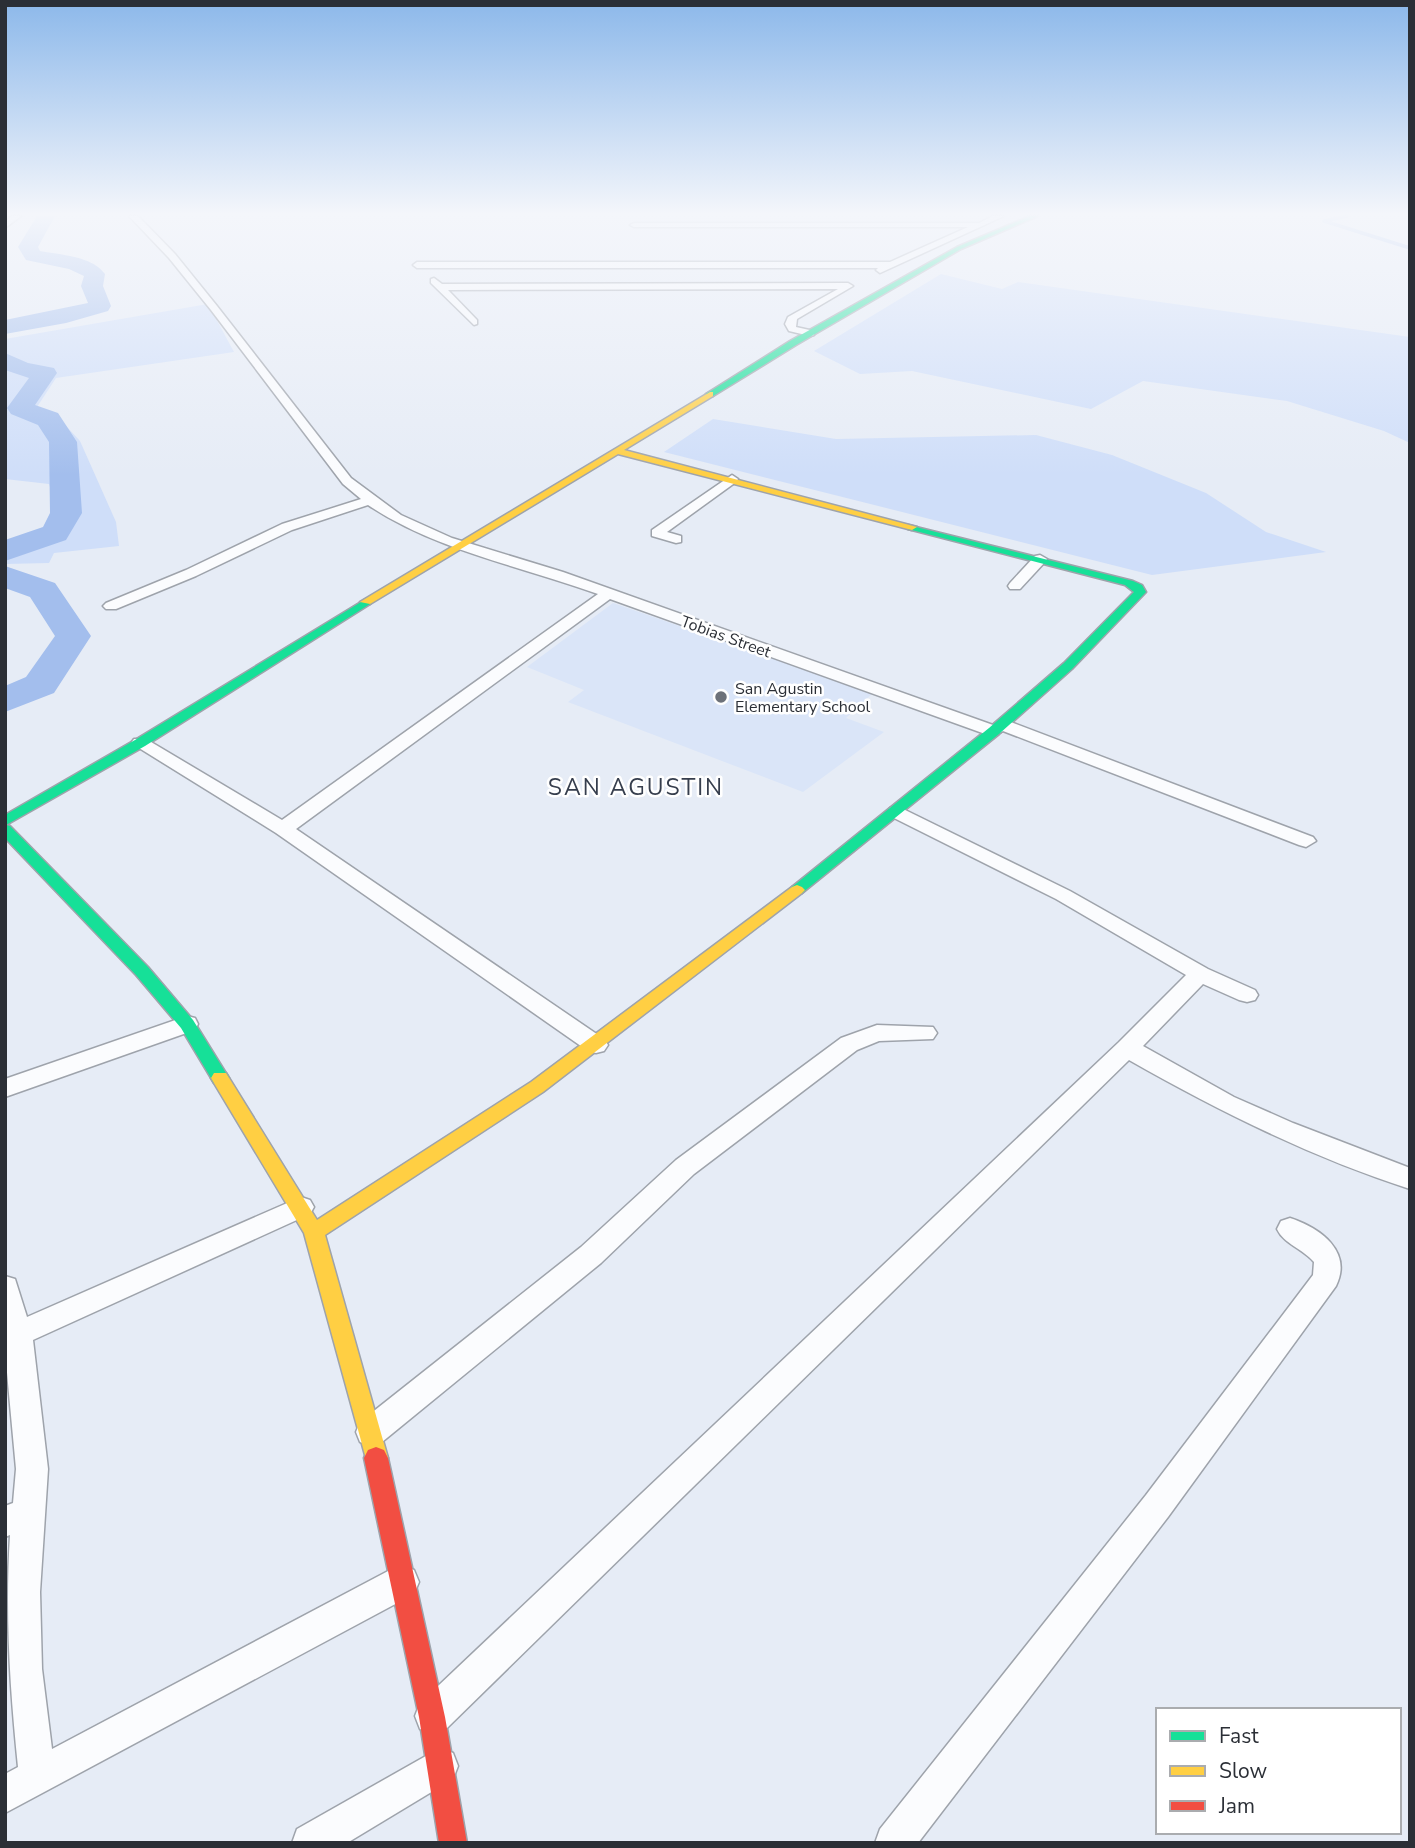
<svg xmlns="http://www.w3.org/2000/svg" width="1415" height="1848" viewBox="0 0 1415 1848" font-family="'Nunito Sans',sans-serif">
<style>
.built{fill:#dae5f8}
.green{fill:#cfdef9}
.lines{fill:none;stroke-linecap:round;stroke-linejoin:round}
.stream{stroke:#a3beed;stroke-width:3.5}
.river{fill:#a3beed;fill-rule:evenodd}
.street-casing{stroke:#9ea3ab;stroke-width:3}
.fast-casing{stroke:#9ea3ab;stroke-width:3}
.slow-casing{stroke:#9ea3ab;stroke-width:3}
.jam-casing{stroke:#9ea3ab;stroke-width:3}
.street{fill:#fbfcfe;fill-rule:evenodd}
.fast{fill:#16e098;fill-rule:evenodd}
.slow{fill:#ffcf43;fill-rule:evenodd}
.jam{fill:#f24e42;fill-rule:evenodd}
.poi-dot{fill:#6c7179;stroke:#fff;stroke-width:2.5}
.labels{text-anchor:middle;stroke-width:5;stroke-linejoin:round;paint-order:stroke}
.far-street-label{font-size:16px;fill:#2b2f36;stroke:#fff}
.far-poi-label{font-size:16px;fill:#2b2f36;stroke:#fff;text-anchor:start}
.quarter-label{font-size:23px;letter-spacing:2px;fill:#363e4d;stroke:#fff}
</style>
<rect width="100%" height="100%" fill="#e6ecf6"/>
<path class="built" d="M613 603 873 693 846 718 884 732 803 792 568 702 584 690 527 667Z"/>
<g class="green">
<path d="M941 274 1002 289 1018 282 1410 337V443L1384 431 1287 401 1143 381 1091 409 912 371 860 374 814 351Z"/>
<path d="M208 304 234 352 56 378 37 407 56 415 80 441 116 522 119 546 54 553 49 563 5 564V549L50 532 61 514 49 484 5 479V339Z"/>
<path d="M713 419 836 439 1036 435 1112 455 1206 493 1266 532 1326 552 1152 575 664 452Z"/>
</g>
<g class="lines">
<path class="stream" d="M1347 216 1324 221 1410 248"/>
<g class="river">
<path d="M37 216H55L38 247 40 251C61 255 92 256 105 274L103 286 111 306 108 311 66 323 5 334V320L88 303 81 286 84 276 69 269 26 260 18 247Z"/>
<path d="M5 353 28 363 54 368 57 373 35 405 58 413 77 442 82 513 66 540 5 561V540L43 527 50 513 49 442 38 425 11 414 7 408 29 378 5 370Z"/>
<path d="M5 566 55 583 91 636 54 693 5 712V686L26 677 55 636 30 597 5 588Z"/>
</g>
<g class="street-casing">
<g id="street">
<path d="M12 216H21L5 228V222Z"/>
<path d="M129 216H138L175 254 217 306 351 478 401 515 452 538 563 572 993 725 1002 720 1008 721 1313 837 1316 841 1306 847 1299 845 1003 731 994 736 988 735 610 599 296 829 604 1039 608 1045 604 1051 596 1053 588 1051 276 833 131 743 134 739H146L282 820 598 594C521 566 437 551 368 505L292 530 196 576 116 609H106L103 606 106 603 186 570 282 524 361 499 343 484 211 310 169 258Z"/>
<path d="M993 216H1004L880 273 876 270 878 268H417L413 265 417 262H890L968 227H634L630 225 634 223H979Z"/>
<path d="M434 278 442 284 848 283 853 286 797 319 796 327 814 331V335L810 336 789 331 785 324 788 317 838 289 448 290 477 320V324L474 325 431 283V279Z"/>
<path d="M732 475 738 479 736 482 667 532 681 536V542L676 543 652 536V530Z"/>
<path d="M1040 555 1047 559 1045 562 1020 589H1010L1008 586 1010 583 1035 556Z"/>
<path d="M897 806 1070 891 1208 969 1255 990 1258 995 1255 1000 1247 1002 1239 1000 1203 984 1143 1046 1234 1097 1293 1123 1410 1168V1189C1311 1157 1219 1111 1129 1060L446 1729 433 1734 420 1729 415 1716 420 1703 1119 1042 1186 975 1056 899 890 816 888 812 890 808Z"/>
<path d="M187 1016 195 1018 198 1024 195 1030 5 1097V1079Z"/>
<path d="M877 1025 933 1027 937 1033 933 1039 879 1041 857 1050 694 1174 601 1263 382 1442 371 1446 360 1442 356 1432 360 1422 581 1247 676 1160 841 1038Z"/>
<path d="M301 1197 310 1200 314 1207 310 1214 33 1340 48 1469 40 1592 42 1669 52 1749 390 1570 402 1565 414 1570 419 1582 414 1594 5 1813V1774L18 1767C10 1689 5 1614 10 1535L5 1537V1506L13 1503 16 1469 5 1351V1276L15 1279 27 1317Z"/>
<path d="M1290 1218C1320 1228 1353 1251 1336 1286L1168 1517 918 1843H875L880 1829 1146 1495 1313 1275 1314 1262C1303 1249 1284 1244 1277 1229L1281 1221Z"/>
<path d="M440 1748 453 1753 458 1766 453 1779 347 1843H292L297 1829Z"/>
</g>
</g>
<g class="fast-casing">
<g id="fast">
<path d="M1030 216H1038L961 249 796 345 713 396 706 394 790 341 957 247Z"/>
<path d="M908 525 1133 581 1142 585 1146 592 1072 669 999 734 802 893H792L789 890 792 887 989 728 1064 663 1134 592 1125 585 908 529Z"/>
<path d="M366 599 372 602 370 604 145 746 6 825 10 826 148 967 193 1020 229 1078 226 1083H214L181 1028 136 975 5 838V815L135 740Z"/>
</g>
</g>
<g class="slow-casing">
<g id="slow">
<path d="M710 392H713V396L624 450 917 527 912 530 618 454 370 604 360 602Z"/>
<path d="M797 885 802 887 805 890 802 893 543 1092 325 1235 388 1458 384 1466 376 1469 368 1466 304 1233 211 1078 214 1073H226L317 1220 531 1082 792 887Z"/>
</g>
</g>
<g class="jam-casing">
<path id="jam" d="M376 1447 384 1450 388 1458 445 1717 467 1843H439L419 1717 364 1458 368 1450Z"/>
</g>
<use href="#street" class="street"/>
<use href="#fast" class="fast"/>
<use href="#slow" class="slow"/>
<use href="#jam" class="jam"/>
</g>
<linearGradient id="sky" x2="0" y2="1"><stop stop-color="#8cb8ea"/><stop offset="0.45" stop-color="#f4f6fb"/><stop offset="1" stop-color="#f4f6fb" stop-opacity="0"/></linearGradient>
<rect width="1415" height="475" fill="url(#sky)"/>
<circle class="poi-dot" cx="721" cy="697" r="7"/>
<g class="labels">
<g class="far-street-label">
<text transform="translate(726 636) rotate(20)" y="6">Tobias Street</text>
</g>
<g class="far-poi-label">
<text x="735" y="694">San Agustin<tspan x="735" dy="18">Elementary School</tspan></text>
</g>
<g class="quarter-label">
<text x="636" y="795">SAN AGUSTIN</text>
</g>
</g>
<rect width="1415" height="1848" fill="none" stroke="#2b2f36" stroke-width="14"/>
<rect x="1156" y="1708" width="245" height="126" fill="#ffffff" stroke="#aaacaf" stroke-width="2"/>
<rect x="1170" y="1731" width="35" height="10" fill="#16e098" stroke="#aaacaf" stroke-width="2"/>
<text x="1219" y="1743" font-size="21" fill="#2b2f36">Fast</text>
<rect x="1170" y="1766" width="35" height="10" fill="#ffcf43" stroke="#aaacaf" stroke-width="2"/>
<text x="1219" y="1778" font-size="21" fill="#2b2f36">Slow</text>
<rect x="1170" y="1801" width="35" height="10" fill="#f24e42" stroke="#aaacaf" stroke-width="2"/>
<text x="1219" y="1813" font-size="21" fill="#2b2f36">Jam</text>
</svg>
